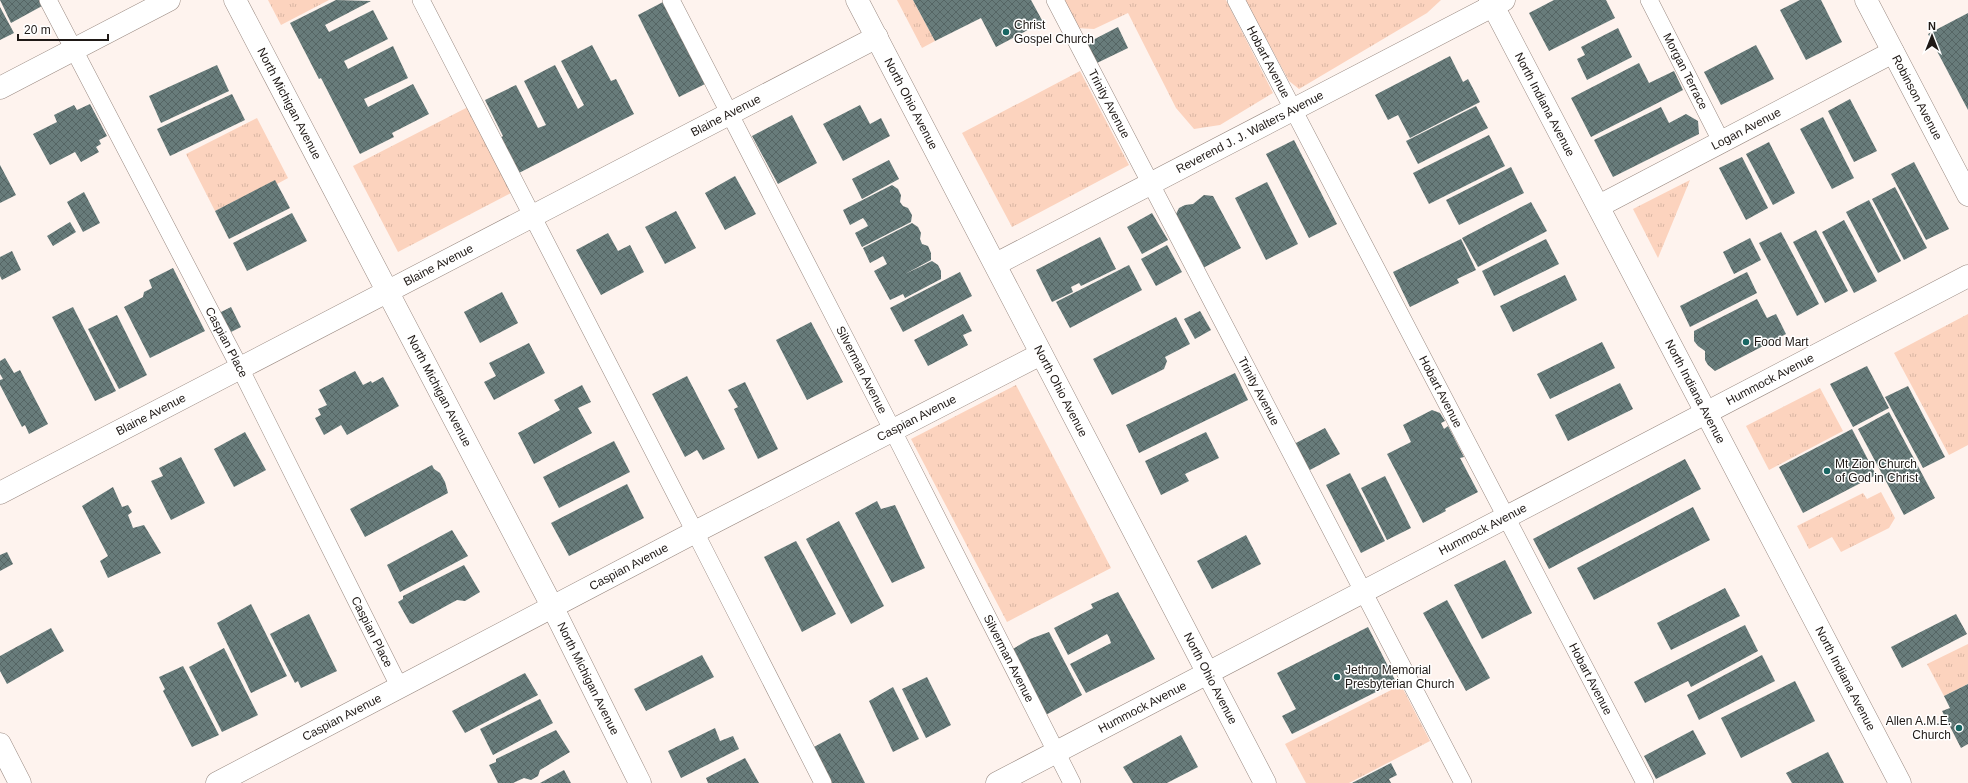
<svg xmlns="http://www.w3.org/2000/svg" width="1968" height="783" viewBox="0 0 1968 783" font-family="Arial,sans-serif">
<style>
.grass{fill:url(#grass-tufts)}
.building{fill:url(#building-cross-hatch)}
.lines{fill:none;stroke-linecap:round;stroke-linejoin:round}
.lane-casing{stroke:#998981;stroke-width:18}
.street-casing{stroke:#998981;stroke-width:23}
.secondary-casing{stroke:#998981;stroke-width:23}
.lane{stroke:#fff;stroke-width:17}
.street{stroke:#fff;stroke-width:22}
.secondary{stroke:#fff;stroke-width:22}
.poi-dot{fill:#186663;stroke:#fff;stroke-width:1.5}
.labels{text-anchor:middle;stroke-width:3;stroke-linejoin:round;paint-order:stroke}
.poi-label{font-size:12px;fill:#1f1916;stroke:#fff;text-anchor:start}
.street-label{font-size:12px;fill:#1f1916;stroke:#fff}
</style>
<defs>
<pattern id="grass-tufts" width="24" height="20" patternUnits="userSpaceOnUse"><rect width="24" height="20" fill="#fcd3be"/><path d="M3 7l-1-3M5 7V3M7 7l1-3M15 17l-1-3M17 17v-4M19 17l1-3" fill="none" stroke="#d8b5a3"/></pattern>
<pattern id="building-cross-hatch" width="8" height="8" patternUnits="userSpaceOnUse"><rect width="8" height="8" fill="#687c7b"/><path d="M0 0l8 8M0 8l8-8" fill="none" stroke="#556564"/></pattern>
</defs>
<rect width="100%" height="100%" fill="#fef3ee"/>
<g class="grass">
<path d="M268 0H329L281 25Z"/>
<path d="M897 0H913L935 41 922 48Z"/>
<path d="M1062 0H1226L1273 93 1220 125 1194 129 1176 108 1128 13 1094 29 1076 28Z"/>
<path d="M1245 0H1441L1427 13 1299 89 1289 81Z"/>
<path d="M1080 71 1129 165 1012 227 962 133Z"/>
<path d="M468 107 513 192 398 252 353 166Z"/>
<path d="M257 118 288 178 277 184 274 181 215 211 186 154Z"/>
<path d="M1690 180 1658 258 1633 209Z"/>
<path d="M1968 314V445L1949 455 1894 353Z"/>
<path d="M1016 385 1111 568 1007 622 911 439Z"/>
<path d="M1820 388 1843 431 1769 470 1746 426Z"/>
<path d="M1881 492 1895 518 1889 528 1841 552 1832 537 1809 549 1797 526 1863 493 1867 499Z"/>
<path d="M1968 644V684L1944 696 1927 664Z"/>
<path d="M1401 685 1430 741 1349 783H1306L1285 744Z"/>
</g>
<g class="building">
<path d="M0 0H39L42 6 11 23Z"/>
<path d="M336 0 371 1 325 25 329 32 373 10 388 39 344 61 348 69 393 46 408 78 364 99 368 107 413 84 429 114 392 133 394 137 360 154 321 78 319 79 290 23Z"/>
<path d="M913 0H1031L1043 22 996 47 981 18 935 41Z"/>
<path d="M1554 0H1606L1615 18 1549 51 1529 13Z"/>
<path d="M1800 0H1821L1842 42 1806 60 1780 10Z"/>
<path d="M665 1 707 83 679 97 638 15Z"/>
<path d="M0 7 14 33 0 40Z"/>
<path d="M1968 13V110L1928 34Z"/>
<path d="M1118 27 1128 48 1097 63 1087 43Z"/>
<path d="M1618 28 1632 57 1587 80 1577 59 1585 55 1581 47Z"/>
<path d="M592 45 611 81 616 79 634 114 517 174 499 139 503 136 485 100 516 85 538 128 546 125 524 81 555 65 578 109 584 105 561 61Z"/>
<path d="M1756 45 1774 79 1721 105 1704 72Z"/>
<path d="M1450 56 1463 82 1468 79 1480 102 1410 138 1398 115 1388 120 1375 95Z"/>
<path d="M1639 63 1649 83 1674 71 1683 90 1591 137 1571 98Z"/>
<path d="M217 65 229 91 161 123 149 96Z"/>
<path d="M232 94 245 120 170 156 157 129Z"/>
<path d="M1850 99 1877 151 1854 162 1828 111Z"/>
<path d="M90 104 107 136 99 140 101 144 96 147 99 152 81 162 75 152 50 165 33 134 57 122 54 115 74 105 77 110Z"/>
<path d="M860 105 870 124 881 118 890 136 843 161 823 124Z"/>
<path d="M1476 106 1488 128 1418 164 1406 141Z"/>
<path d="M1661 107 1669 123 1686 114 1698 121 1699 134 1613 177 1594 140Z"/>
<path d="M792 115 817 163 778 184 752 136Z"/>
<path d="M1823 117 1854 178 1832 189 1800 129Z"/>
<path d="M1489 135 1505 166 1429 204 1413 173Z"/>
<path d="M1294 140 1337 224 1309 238 1266 154Z"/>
<path d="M1769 142 1795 193 1773 205 1746 154Z"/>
<path d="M1742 157 1768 208 1746 220 1719 168Z"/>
<path d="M889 160 899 179 862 199 852 179Z"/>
<path d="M1914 162 1949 229 1926 240 1891 174Z"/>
<path d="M0 165 16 195 0 203Z"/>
<path d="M1511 167 1524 193 1459 225 1446 200Z"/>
<path d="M735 176 756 214 725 230 705 193Z"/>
<path d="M275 180 290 208 229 239 215 211Z"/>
<path d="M1267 182 1298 244 1266 260 1235 198Z"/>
<path d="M892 185 898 189 901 195 900 202 903 206 908 208 912 215 911 222 862 247 855 233 868 226 866 222 863 218 850 225 843 210Z"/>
<path d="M1895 187 1927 248 1904 260 1872 199Z"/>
<path d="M84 192 100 223 83 232 67 202Z"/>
<path d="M1204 195 1213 196 1241 248 1203 268 1175 216 1179 208 1185 205 1193 204Z"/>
<path d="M1869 200 1901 261 1878 273 1846 212Z"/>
<path d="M1531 202 1547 231 1478 267 1462 238Z"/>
<path d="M676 211 696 248 665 264 645 227Z"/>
<path d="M292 213 307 241 247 271 233 243Z"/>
<path d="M1152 213 1168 240 1142 254 1127 227Z"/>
<path d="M1844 220 1877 281 1854 293 1822 232Z"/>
<path d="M70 222 76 232 53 246 47 236Z"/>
<path d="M912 223 918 227 921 233 920 239 922 244 928 246 931 253V260L905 274 932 261 938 265 941 271V279L905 298 903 294 890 300 874 271 887 264 883 256 870 263 863 248Z"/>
<path d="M1816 230 1848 291 1825 303 1793 242Z"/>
<path d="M1781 232 1819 304 1797 316 1759 243Z"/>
<path d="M608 233 618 251 630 245 644 272 601 295 576 250Z"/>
<path d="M1100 237 1116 269 1081 286 1079 283 1071 287 1073 292 1052 302 1036 270Z"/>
<path d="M1750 238 1761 260 1734 274 1723 252Z"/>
<path d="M1461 239 1476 270 1457 279 1459 283 1410 307 1393 272Z"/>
<path d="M1546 239 1559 264 1494 296 1482 271Z"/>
<path d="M1167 245 1182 272 1156 286 1141 259Z"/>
<path d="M12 251 21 270 2 280 0 276V257Z"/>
<path d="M1129 265 1142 290 1070 328 1056 302Z"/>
<path d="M173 268 205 331 150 358 124 307 143 297 144 292 152 288 149 280Z"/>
<path d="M960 272 972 296 903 332 890 308Z"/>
<path d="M1747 272 1757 293 1690 327 1680 306Z"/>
<path d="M1565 275 1577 300 1513 332 1500 306Z"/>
<path d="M502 292 518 323 480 343 464 312Z"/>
<path d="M1757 299 1767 318 1776 314 1786 334 1715 371 1708 365 1705 360V351L1698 346 1694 341V331Z"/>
<path d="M73 307 116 391 95 401 52 317Z"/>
<path d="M231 307 241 327 229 333 219 313Z"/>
<path d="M1200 311 1211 330 1195 339 1184 319Z"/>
<path d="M963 314 972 331 963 335 968 345 928 366 914 340Z"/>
<path d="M117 315 147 375 119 389 88 329Z"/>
<path d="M1176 317 1190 344 1165 357 1167 361 1164 369 1112 395 1093 359Z"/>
<path d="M811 322 843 382 807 400 776 340Z"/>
<path d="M1602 342 1615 368 1550 399 1537 374Z"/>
<path d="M529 343 545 373 494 400 484 382 496 376 489 363Z"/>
<path d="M5 358 14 373 20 370 48 424 29 434 25 425 22 427 0 385V380L3 379 0 374V361Z"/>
<path d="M1867 366 1889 408 1853 427 1830 384Z"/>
<path d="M355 371 363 385 371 381 372 383 383 377 399 406 347 435 341 425 324 435 315 418 321 415 318 409 327 405 319 390Z"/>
<path d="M1235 373 1248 400 1139 453 1126 425Z"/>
<path d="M687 376 725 449 703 460 697 450 685 457 652 394Z"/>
<path d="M745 382 778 449 758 459 734 409 738 407 728 390Z"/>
<path d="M1620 383 1633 409 1568 441 1555 415Z"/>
<path d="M582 385 591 402 578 408 592 433 534 464 518 433 560 410 554 400Z"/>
<path d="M1908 386 1945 457 1923 468 1885 397Z"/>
<path d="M1432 410 1440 413 1445 421 1441 423 1444 429 1448 426 1464 457 1460 458 1478 492 1445 509 1446 511 1423 523 1387 454 1411 442 1403 425Z"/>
<path d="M1889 412 1935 498 1904 515 1858 429Z"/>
<path d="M1325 428 1340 454 1308 471 1294 444Z"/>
<path d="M1852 429 1876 475 1803 513 1779 467Z"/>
<path d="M245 432 266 470 234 487 214 449Z"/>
<path d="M1206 432 1219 458 1185 474 1189 481 1161 495 1145 461Z"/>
<path d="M614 441 630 472 559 508 543 477Z"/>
<path d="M181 457 205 503 171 520 151 481 163 476 159 468Z"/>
<path d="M1685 459 1701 489 1549 569 1533 539Z"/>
<path d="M432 465 434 469 440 473 445 482 448 493 365 537 350 509Z"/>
<path d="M1350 473 1385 541 1361 553 1326 485Z"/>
<path d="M1385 476 1411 528 1387 540 1361 488Z"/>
<path d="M627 484 644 518 569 556 551 523Z"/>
<path d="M113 487 122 507 128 505 132 512 128 515 133 528 144 525 161 553 108 578 100 561 108 556 82 506Z"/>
<path d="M877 501 881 509 895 505 925 568 892 583 855 513Z"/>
<path d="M1693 507 1710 540 1594 600 1577 568Z"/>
<path d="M839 521 884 606 851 624 806 539Z"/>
<path d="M452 530 468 556 400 592 387 565Z"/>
<path d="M1246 535 1261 564 1212 589 1197 561Z"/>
<path d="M796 541 836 614 802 632 764 557Z"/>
<path d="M7 552 13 564 0 571V555Z"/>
<path d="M1505 560 1532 613 1482 639 1454 585Z"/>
<path d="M464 565 480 592 465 601 457 600 413 624 410 623 398 602 403 599V596Z"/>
<path d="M1725 588 1740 616 1671 650 1657 623Z"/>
<path d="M1118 592 1155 659 1086 693 1070 664 1111 643 1109 637 1107 634 1068 655 1054 628 1093 608 1091 604Z"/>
<path d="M1447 600 1490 678 1466 691 1423 613Z"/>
<path d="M251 604 287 676 251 693 217 623Z"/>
<path d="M309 614 337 671 301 688 298 681 295 683 270 634Z"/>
<path d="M1956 614 1967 634 1902 668 1891 647Z"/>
<path d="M1745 625 1758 651 1691 687 1688 681 1645 703 1634 682Z"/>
<path d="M1368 627 1396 682 1292 734 1282 716 1296 709 1277 673Z"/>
<path d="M51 628 64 651 7 684 0 671V656Z"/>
<path d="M1049 632 1082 695 1044 716 1011 650 1030 639Z"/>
<path d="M224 648 258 715 222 732 189 667Z"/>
<path d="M702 655 714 677 646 711 634 689Z"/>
<path d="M1762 655 1775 681 1699 720 1687 695Z"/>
<path d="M183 666 219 735 192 747 163 691 165 689 159 677Z"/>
<path d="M525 673 538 695 465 733 452 711Z"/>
<path d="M927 677 951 725 926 738 902 689Z"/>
<path d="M1795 681 1815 721 1741 758 1721 718Z"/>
<path d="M1968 684V744L1961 748 1942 711 1950 708 1944 696Z"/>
<path d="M893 687 919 739 893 752 869 701Z"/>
<path d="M540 699 553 723 493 755 480 729Z"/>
<path d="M715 728 720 741 733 736 739 749 681 778 668 751Z"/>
<path d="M556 730 570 752 540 770 538 776 531 780 524 778 513 783H498L489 765 496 762V759Z"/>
<path d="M1693 730 1706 754 1656 779 1644 756Z"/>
<path d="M840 733 865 783H831L812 748Z"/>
<path d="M1181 735 1198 767 1167 783H1133L1123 767Z"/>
<path d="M1828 752 1844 783H1792L1786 773Z"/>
<path d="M745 758 759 783H708L706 778Z"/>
<path d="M1391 763 1397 775 1389 779 1391 783H1352Z"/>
<path d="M564 770 571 783H540Z"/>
</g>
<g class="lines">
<g class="lane-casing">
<g id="lane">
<path id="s1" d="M48 0 240 368 400 688"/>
<path d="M421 0 695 532 823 783"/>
<path id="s2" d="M671 0 893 431 1072 783"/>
<path id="s3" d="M1055 0 1463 783"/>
<path id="s4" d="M1236 0 1645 783"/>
<path id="s5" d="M1649 0 1721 141"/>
</g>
</g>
<g class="street-casing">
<g id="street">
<path id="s6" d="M235 0 553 608 640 783"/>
<path id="s7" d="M1866 0 1968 195"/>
<path d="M0 88 169 0"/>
<path id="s8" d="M1599 206 1893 52"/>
<path id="s9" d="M996 264 1504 0"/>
<path id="s10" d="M0 493 877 37"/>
<path d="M0 744 20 783"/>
<path id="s11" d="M217 783 695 532 1041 354"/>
<path id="s12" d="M997 783 1968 276"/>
</g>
</g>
<g class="secondary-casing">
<g id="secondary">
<path id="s13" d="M857 0 1265 783"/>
<path id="s14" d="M1490 0 1900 783"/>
</g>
</g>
<use href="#lane" class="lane"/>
<use href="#street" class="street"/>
<use href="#secondary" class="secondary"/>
</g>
<g class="poi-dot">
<circle cx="1006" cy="32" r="4"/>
<circle cx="1746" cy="342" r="4"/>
<circle cx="1827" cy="471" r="4"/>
<circle cx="1337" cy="677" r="4"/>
<circle cx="1959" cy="728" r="4"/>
</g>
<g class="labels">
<g class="poi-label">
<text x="1014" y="29">Christ<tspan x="1014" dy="14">Gospel Church</tspan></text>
<text x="1754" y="346">Food Mart</text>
<text x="1835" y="468">Mt Zion Church<tspan x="1835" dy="14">of God in Christ</tspan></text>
<text x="1345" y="674">Jethro Memorial<tspan x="1345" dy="14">Presbyterian Church</tspan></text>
<text x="1951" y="725" text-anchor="end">Allen A.M.E.<tspan x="1951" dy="14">Church</tspan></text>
</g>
<g class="street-label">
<text dy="4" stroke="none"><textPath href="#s4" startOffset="70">Hobart Avenue</textPath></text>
<text dy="4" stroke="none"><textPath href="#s5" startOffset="80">Morgan Terrace</textPath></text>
<text dy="4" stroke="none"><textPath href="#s7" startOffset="110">Robinson Avenue</textPath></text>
<text dy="4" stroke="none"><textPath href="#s6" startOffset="117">North Michigan Avenue</textPath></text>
<text dy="4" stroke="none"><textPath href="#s13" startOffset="117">North Ohio Avenue</textPath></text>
<text dy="4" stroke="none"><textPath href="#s3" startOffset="117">Trinity Avenue</textPath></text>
<text dy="4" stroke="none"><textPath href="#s14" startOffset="118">North Indiana Avenue</textPath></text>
<text dy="4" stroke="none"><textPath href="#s10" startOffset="818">Blaine Avenue</textPath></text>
<text dy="4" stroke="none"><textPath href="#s8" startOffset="166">Logan Avenue</textPath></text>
<text dy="4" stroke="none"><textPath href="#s9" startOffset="286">Reverend J. J. Walters Avenue</textPath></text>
<text dy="4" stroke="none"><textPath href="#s10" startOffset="494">Blaine Avenue</textPath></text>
<text dy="4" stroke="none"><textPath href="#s1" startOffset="386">Caspian Place</textPath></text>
<text dy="4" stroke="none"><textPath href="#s2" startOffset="416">Silverman Avenue</textPath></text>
<text dy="4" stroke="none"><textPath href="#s12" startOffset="872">Hummock Avenue</textPath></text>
<text dy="4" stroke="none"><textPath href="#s6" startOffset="441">North Michigan Avenue</textPath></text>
<text dy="4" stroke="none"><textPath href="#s3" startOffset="441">Trinity Avenue</textPath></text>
<text dy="4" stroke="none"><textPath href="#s14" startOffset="442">North Indiana Avenue</textPath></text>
<text dy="4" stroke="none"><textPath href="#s13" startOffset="441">North Ohio Avenue</textPath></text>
<text dy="4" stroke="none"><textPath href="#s4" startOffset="442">Hobart Avenue</textPath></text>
<text dy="4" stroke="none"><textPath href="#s10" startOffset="170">Blaine Avenue</textPath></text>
<text dy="4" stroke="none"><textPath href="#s11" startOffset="789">Caspian Avenue</textPath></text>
<text dy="4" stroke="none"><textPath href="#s12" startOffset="548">Hummock Avenue</textPath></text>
<text dy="4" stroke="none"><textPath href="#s11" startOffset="465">Caspian Avenue</textPath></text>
<text dy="4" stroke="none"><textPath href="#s1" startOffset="710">Caspian Place</textPath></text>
<text dy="4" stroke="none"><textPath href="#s2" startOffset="740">Silverman Avenue</textPath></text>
<text dy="4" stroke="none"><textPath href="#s6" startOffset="765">North Michigan Avenue</textPath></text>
<text dy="4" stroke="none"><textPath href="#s13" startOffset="765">North Ohio Avenue</textPath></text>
<text dy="4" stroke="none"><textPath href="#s4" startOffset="766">Hobart Avenue</textPath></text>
<text dy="4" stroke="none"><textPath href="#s14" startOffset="766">North Indiana Avenue</textPath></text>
<text dy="4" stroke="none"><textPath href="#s12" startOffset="164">Hummock Avenue</textPath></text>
<text dy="4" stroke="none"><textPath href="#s11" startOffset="141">Caspian Avenue</textPath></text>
</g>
</g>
<g transform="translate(1932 36)" stroke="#ffffff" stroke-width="3" paint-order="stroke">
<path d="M0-3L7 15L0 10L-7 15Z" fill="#1f1916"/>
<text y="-6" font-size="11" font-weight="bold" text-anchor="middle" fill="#1f1916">N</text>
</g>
<path d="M18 34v6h90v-6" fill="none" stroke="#1f1916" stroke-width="2"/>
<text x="24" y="34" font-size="12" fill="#1f1916" stroke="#ffffff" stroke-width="3" paint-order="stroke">20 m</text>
</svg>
